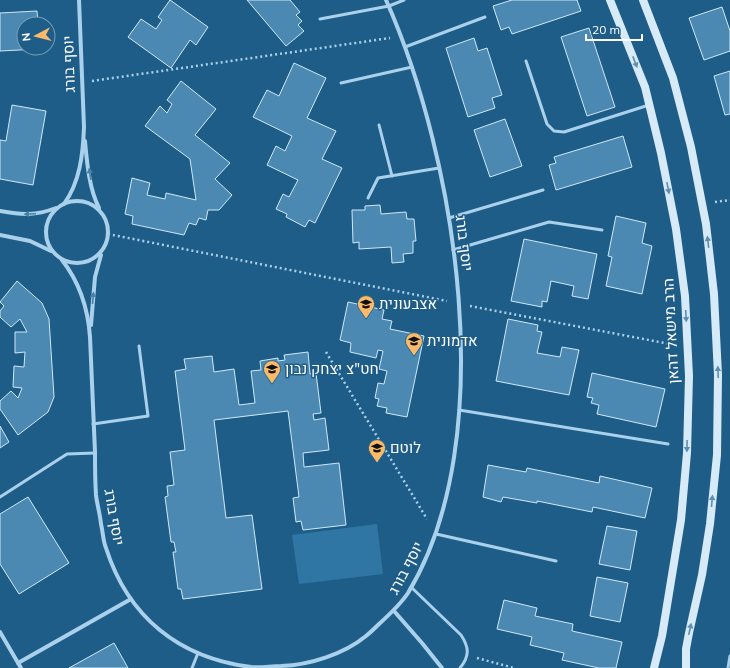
<svg xmlns="http://www.w3.org/2000/svg" width="730" height="668" viewBox="0 0 730 668" font-family="Mulish,Heebo,sans-serif">
<style>
.green{fill:#2f76a5}
.building{fill:#4b89b3;stroke:#cfe8f8}
.lines{fill:none;stroke-linecap:round;stroke-linejoin:round}
.path{stroke:#aad1eb;stroke-width:2.5;stroke-dasharray:2 3;stroke-linecap:butt}
.lane{stroke:#aad1eb;stroke-width:3}
.street{stroke:#aad1eb;stroke-width:4}
.secondary{stroke:#d6eaf8;stroke-width:8}
.oneway{fill:#5f8eb0}
.oneway2{fill:#4980a6}
.labels{text-anchor:middle;stroke-width:3;stroke-linejoin:round;paint-order:stroke}
.street-label{font-size:15px;fill:#fff;stroke:#1f5d89}
.poi-label{font-size:15px;fill:#fff;stroke:#1f5d89;text-anchor:start}
</style>
<rect width="100%" height="100%" fill="#1f5d89"/>
<path class="green" d="M377 524 383 574 299 584 292 535Z"/>
<g class="building">
<path d="M170 0 208 27 196 45 190 40 171 68 128 37 141 19 156 29 162 20 158 17Z"/>
<path d="M247 0H290L300 12 296 15 302 21 298 25 304 31 286 46Z"/>
<path d="M512 0H577L581 11 512 34 509 27 501 30 493 6Z"/>
<path d="M722 7 730 31V51L704 60 689 18Z"/>
<path d="M37 11 38 24H24V48H39V49L0 51V13Z"/>
<path d="M589 28 615 107 587 116 561 37Z"/>
<path d="M474 38 478 51 487 48 502 95 492 98 495 108 468 117 446 48Z"/>
<path d="M294 63 326 78 307 118 336 131 322 159 342 168 315 223 309 220 305 227 286 217 287 214 276 209 283 194 289 197 298 180 267 165 276 146 285 151 292 136 253 117 267 90 279 96Z"/>
<path d="M730 71V114L725 115 714 76Z"/>
<path d="M181 81 216 109 195 135 230 163 215 179 232 195 219 210H208L206 220 199 218 196 225 189 223 184 235 132 224 133 216 125 214 132 178 150 183 147 195 165 199 166 193 196 200 190 159 145 126 160 106 167 113 172 104 167 100Z"/>
<path d="M12 105 46 111 33 185 0 179V140L6 141Z"/>
<path d="M505 119 522 166 490 177 474 130Z"/>
<path d="M623 136 632 167 556 190 549 165 556 163 554 157Z"/>
<path d="M380 205 381 214 406 212 407 219H414L416 241H413V253L403 254 404 262 392 263 391 247 359 249V242L353 243 352 210H365V206Z"/>
<path d="M616 216 646 223 642 243 652 246 642 294 606 286 612 257 608 256Z"/>
<path d="M524 239 597 254 588 299 572 296 574 286 551 281 547 302 542 301V307L511 301Z"/>
<path d="M17 281 42 303 49 319 54 397 48 412 18 435 0 409V401L11 391 18 398 22 388 13 387 14 366 24 367 25 352 15 353V332H27L20 319 11 327 0 317V311L4 306 0 302Z"/>
<path d="M348 302 384 310 382 319 392 321 390 329 424 336 407 417 386 413 387 408 377 406 379 399 375 398 378 383 384 384 387 371 379 369 383 351 378 350 376 358 350 352 351 343 340 340Z"/>
<path d="M508 319 538 325 537 331 542 332 537 353 560 357 562 347 579 350 569 395 496 381Z"/>
<path d="M308 352 310 374 316 373 321 413 313 414 314 420 325 418 329 450 303 453 304 467 339 463 346 525 303 530 301 521 296 522 293 498 299 497 288 411 214 420 226 518 252 515 262 589 183 599 181 589H178L173 552H176L174 542H171L165 497 168 496 167 486 174 485 170 452 185 450 175 371 186 369 184 359 212 356 214 372 234 369 239 405 255 403 251 371 261 370 260 361 278 358V361L285 360 284 355Z"/>
<path d="M592 373 665 389 656 427 597 414 599 405 591 403 593 398 587 397Z"/>
<path d="M0 426 9 442 0 448Z"/>
<path d="M488 465 526 472 527 468 599 483 600 476 652 488 645 518 593 507 592 512 537 501V503L503 497 501 502 483 497Z"/>
<path d="M28 497 69 563 19 594 0 564V514Z"/>
<path d="M607 526 637 531 630 570 599 564Z"/>
<path d="M597 577 628 583 620 622 590 616Z"/>
<path d="M504 600 537 608 535 616 573 624 572 631 622 642 616 668H599L562 660 564 653 530 645 532 637 497 629Z"/>
<path d="M114 643 128 668H69Z"/>
</g>
<g class="lines">
<g class="path">
<path d="M92 81 390 38"/>
<path d="M715 202 730 200"/>
<path d="M108 234 447 301"/>
<path d="M470 306 675 345"/>
<path d="M326 352 427 519"/>
<path d="M477 658 514 668"/>
</g>
<g class="lane">
<path d="M320 19 389 6 404 0"/>
<path d="M405 47 485 17"/>
<path d="M526 61 547 124 554 131 564 132 649 105"/>
<path d="M341 83 412 67"/>
<path d="M379 125 392 176"/>
<path d="M368 198 378 178 439 168"/>
<path d="M449 218 543 190"/>
<path d="M453 250 549 222 602 230"/>
<path d="M459 410 668 444"/>
<path d="M93 424 148 416 139 346"/>
<path d="M0 497 67 454 95 453"/>
<path d="M436 534 556 561"/>
<path d="M411 587 461 635C469 647 470 656 460 668"/>
<path d="M192 668 198 653"/>
<path d="M728 668 730 656"/>
</g>
<g class="street">
<path d="M85 141C87 163 89 188 99 208"/>
<circle cx="77" cy="232" r="31"/>
<path d="M64 204C80 182 83 154 84 127L79 0"/>
<path d="M0 211C22 215 35 216 56 208"/>
<path d="M0 235 30 241 51 251"/>
<path d="M62 260C80 283 88 308 90 337 92 375 93 414 95 452 95 466 95 481 96 495 97 504 100 514 101 524 103 532 103 541 106 548 128 617 179 658 251 667 261 668 271 666 281 666 310 665 344 654 366 636 371 632 375 628 379 624 390 614 400 605 408 593 502 438 456 157 386 0"/>
<path d="M91 325 95 277 101 255"/>
<path d="M394 611 422 643 442 668"/>
<path d="M0 632 21 668"/>
<path d="M18 663 131 599"/>
</g>
<g class="secondary">
<path d="M610 0 645 87 661 153 676 229 685 296 689 376 687 453 681 520 662 636 654 668"/>
<path d="M643 0 673 78 691 147 706 224 714 294 718 375 717 455 710 524 702 575 689 633 686 649V668"/>
</g>
</g>
<defs><path id="oneway-solid" d="M-6-.8H1V-3.2L6.5 0L1 3.2V.8H-6Z"/></defs>
<g class="oneway">
<use href="#oneway-solid" transform="translate(635 62) rotate(69)"/>
<use href="#oneway-solid" transform="translate(668 188) rotate(79)"/>
<use href="#oneway-solid" transform="translate(708 242) rotate(-97)"/>
<use href="#oneway-solid" transform="translate(686 316) rotate(87)"/>
<use href="#oneway-solid" transform="translate(718 372) rotate(-92)"/>
<use href="#oneway-solid" transform="translate(687 446) rotate(91)"/>
<use href="#oneway-solid" transform="translate(712 501) rotate(-85)"/>
<use href="#oneway-solid" transform="translate(690 629) rotate(-78)"/>
</g>
<g class="oneway2">
<use href="#oneway-solid" transform="translate(90 174) rotate(-99)"/>
<use href="#oneway-solid" transform="translate(30 214) rotate(177)"/>
<use href="#oneway-solid" transform="translate(93 298) rotate(-85)"/>
</g>
<defs>
<g id="school-pin" transform="scale(0.9)"><path d="M0 17L-7.5 6A9.5 9.5 0 1 1 7.5 6Z" fill="#f9bb6a" stroke="#1f5d89"/><path d="M0-5L7-2L0 1L-7-2ZM-4 1L0 2.5L4 1V4Q0 6-4 4Z" fill="#111"/></g>
</defs>
<g fill-rule="evenodd">
<use href="#school-pin" x="366" y="304"/>
<use href="#school-pin" x="414" y="341"/>
<use href="#school-pin" x="272" y="369"/>
<use href="#school-pin" x="377" y="448"/>
</g>
<g class="labels">
<g class="street-label">
<text transform="translate(69 64) rotate(-92)" y="5">יוסף בורג</text>
<text transform="translate(464 243) rotate(83)" y="5">יוסף בורג</text>
<text transform="translate(671 331) rotate(-93)" y="5">הרב מישאל דהאן</text>
<text transform="translate(114 517) rotate(80)" y="5">יוסף בורג</text>
<text transform="translate(406 568) rotate(-62)" y="5">יוסף בורג</text>
</g>
<g class="poi-label">
<text x="379" y="309">אצבעונית</text>
<text x="427" y="346">אדמונית</text>
<text x="285" y="374">חט"צ יצחק נבון</text>
<text x="390" y="453">לוטם</text>
</g>
</g>
<g transform="translate(36 36) rotate(263)"><circle r="19" fill="#1f5d89" stroke="#799eb8"/>
<path d="M0-3L7 15L0 10L-7 15Z" fill="#f9bb6a"/>
<text y="-6" font-size="11" font-weight="bold" text-anchor="middle" fill="#ffffff">N</text>
</g>
<path d="M586 34v6h56v-6" fill="none" stroke="#ffffff" stroke-width="2"/>
<text x="592" y="34" font-size="12" fill="#ffffff" stroke="#1f5d89" stroke-width="3" paint-order="stroke">20 m</text>
</svg>
